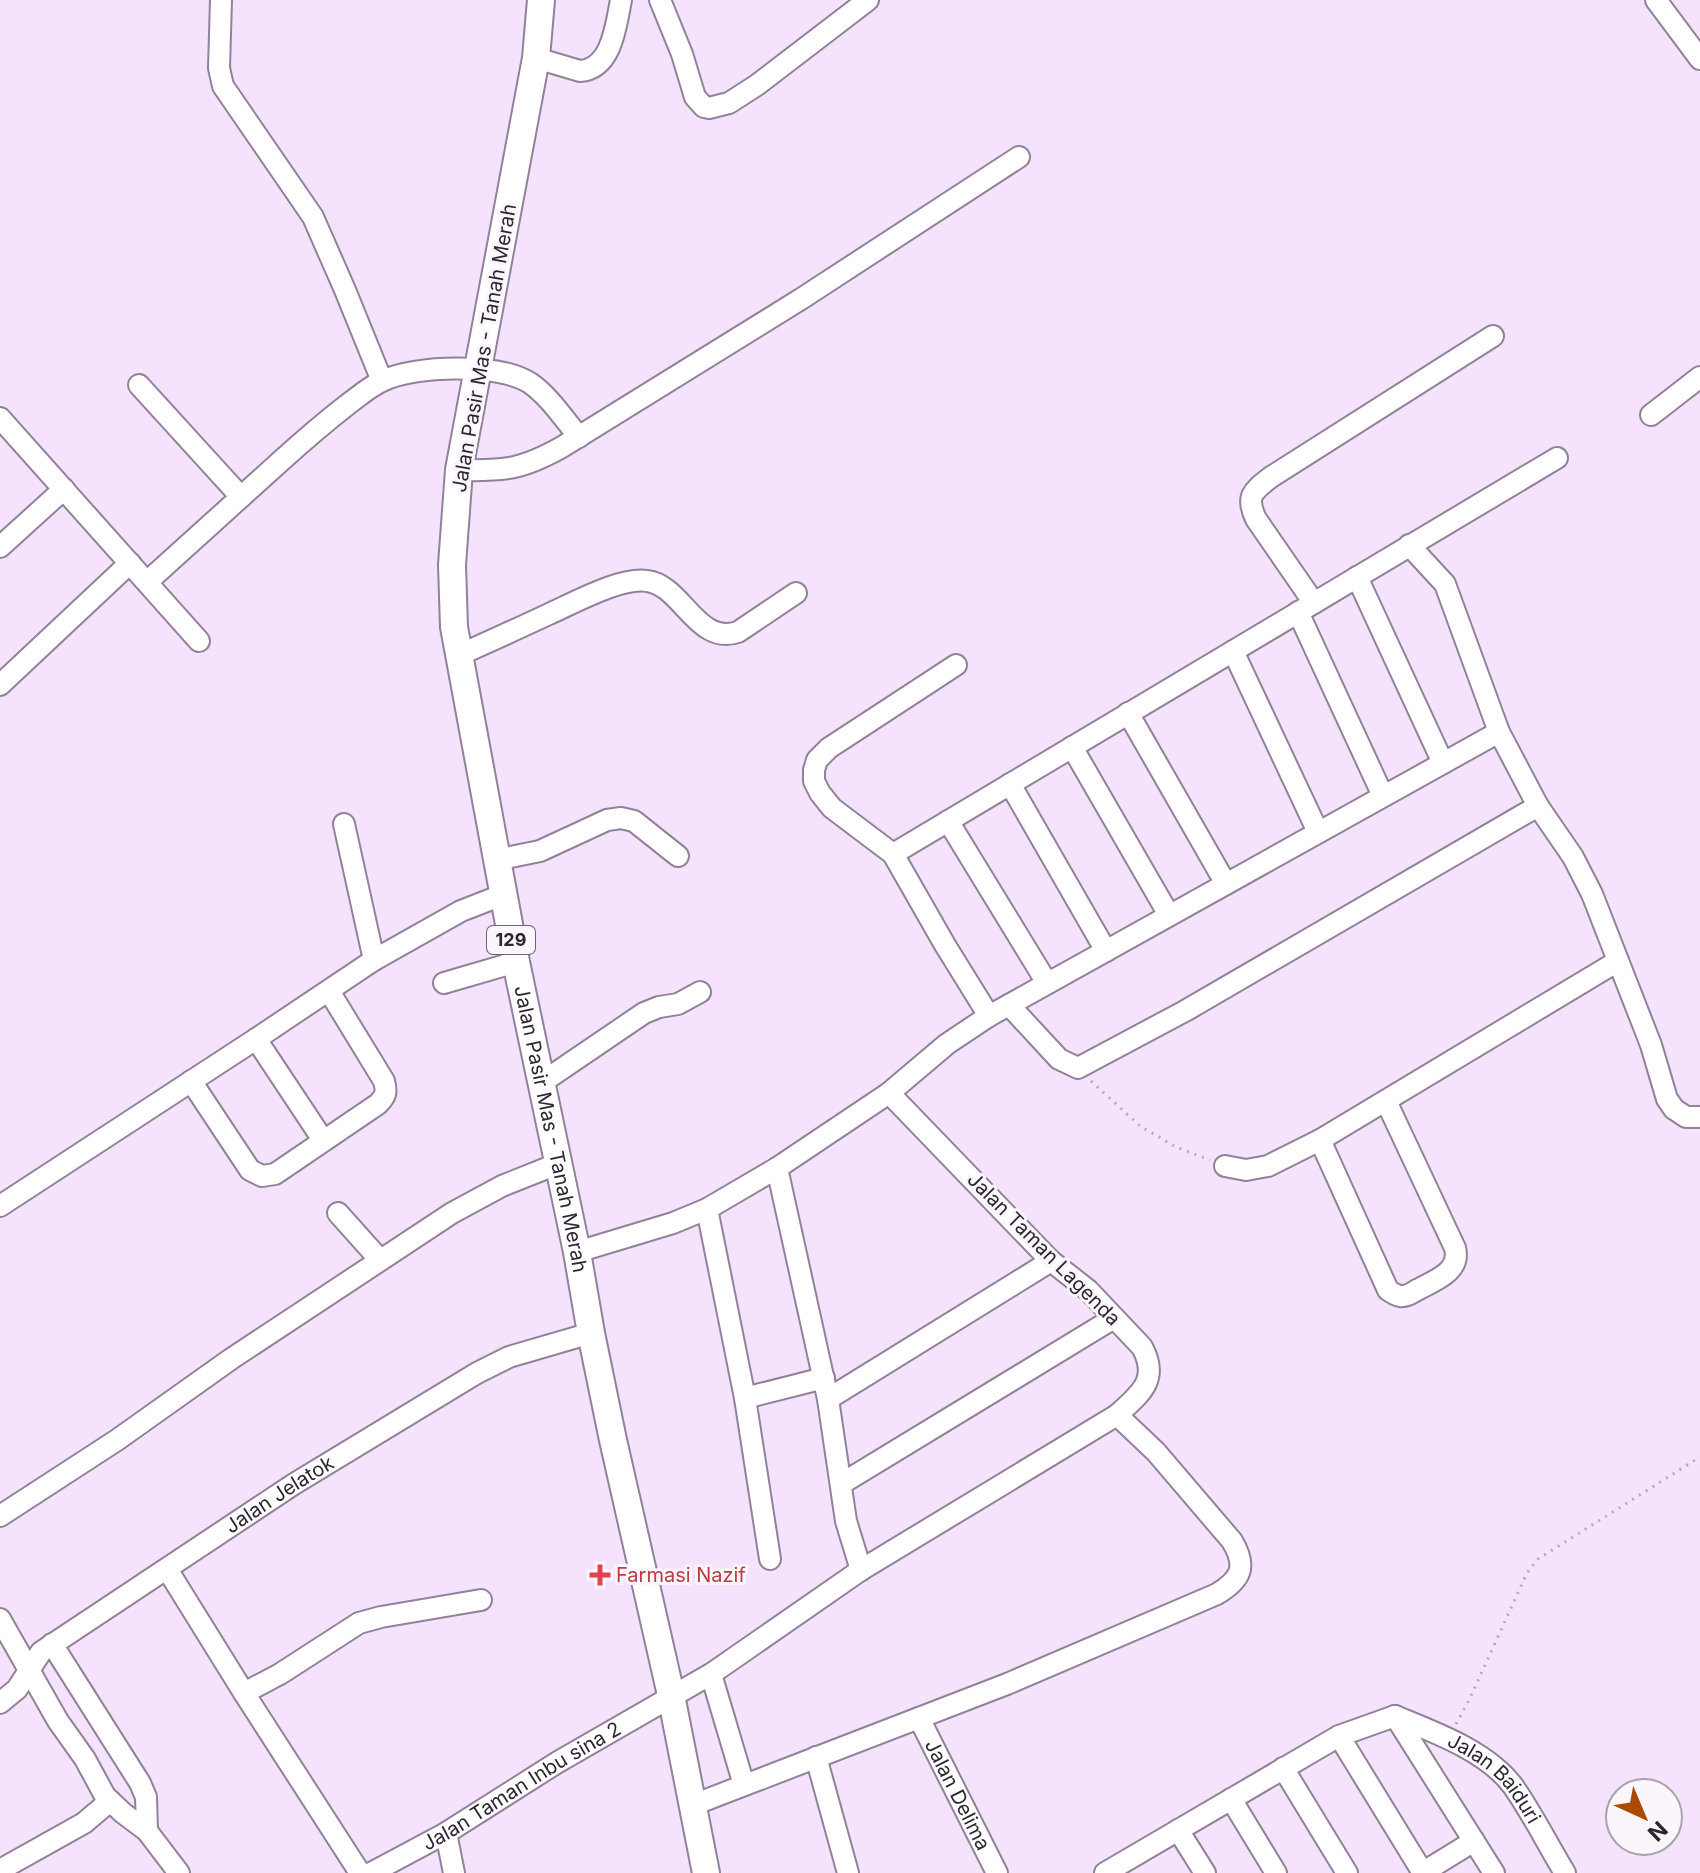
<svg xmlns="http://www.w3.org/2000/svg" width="1700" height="1873" viewBox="0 0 1700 1873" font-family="Inter,sans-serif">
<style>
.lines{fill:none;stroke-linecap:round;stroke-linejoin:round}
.minor-casing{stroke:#918199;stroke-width:24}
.major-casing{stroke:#918199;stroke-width:30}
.path{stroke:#b6a8bd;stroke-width:3;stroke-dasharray:2 6;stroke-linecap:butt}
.minor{stroke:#fff;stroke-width:20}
.major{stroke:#fff;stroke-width:26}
.health-dot{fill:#e0444e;stroke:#faf6fc;stroke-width:3}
.labels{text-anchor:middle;stroke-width:6;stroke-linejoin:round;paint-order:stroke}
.shield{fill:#faf6fc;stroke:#6a646e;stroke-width:2}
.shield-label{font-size:18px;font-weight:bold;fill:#2d2631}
.street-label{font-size:20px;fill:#2d2631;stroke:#faf6fc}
.health-label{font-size:20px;fill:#be3a42;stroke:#faf6fc;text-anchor:start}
</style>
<rect width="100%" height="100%" fill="#f5e3fe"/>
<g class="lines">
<g class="minor-casing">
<g id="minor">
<path d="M221 0 219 68 223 86 313 217 345 290 382 381"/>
<path d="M660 0 682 54 695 97 704 107 709 108 729 103 757 85 868 0"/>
<path d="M1656 0 1700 59"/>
<path d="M536 58 580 71C612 69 616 25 621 0"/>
<path d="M139 385 241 497"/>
<path d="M1651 415 1700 377"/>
<path d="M0 418 199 641"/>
<path d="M459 470C504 471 521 470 562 447L801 299 1019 157"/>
<path d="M1409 545 1445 584 1499 732 1538 806 1573 857 1592 894 1651 1045 1667 1099 1674 1109 1686 1117H1700"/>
<path d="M0 547 64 489"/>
<path d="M1357 577 1443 763"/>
<path d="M147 582C192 541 237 501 282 460 303 441 324 423 347 405 358 397 369 387 382 381 415 365 499 363 530 383 549 396 564 419 579 437"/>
<path d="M1314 603 1256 519C1245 496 1253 491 1271 477L1493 336"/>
<path d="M1298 612 1383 796"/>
<path d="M1233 651 1318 832"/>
<path d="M459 655C489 642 519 628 549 614 574 603 620 577 647 581 682 585 697 646 738 632L796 593"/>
<path d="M956 665 829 748 817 760 814 770V781L820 793 832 808 893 854 945 945 989 1016"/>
<path d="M0 685 130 563"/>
<path d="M1128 713 1226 884"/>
<path d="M1072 747 1169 915"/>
<path d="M1010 784 1106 951"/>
<path d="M948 821 1047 983"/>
<path d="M344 824 374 960"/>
<path d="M893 854 1557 458"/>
<path d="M496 860 540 851 607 820 621 818 634 821 678 856"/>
<path d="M444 983 516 962"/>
<path d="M1009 1005 1059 1059 1078 1068 1185 1011 1538 806"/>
<path d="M256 1039 323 1140"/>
<path d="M191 1081 250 1170 262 1176 275 1174 378 1104C386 1096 387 1092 384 1081L329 991"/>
<path d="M541 1083 644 1013 659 1007 678 1004 700 992"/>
<path d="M1320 1140 1388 1290C1392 1293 1395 1295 1400 1296 1407 1297 1413 1292 1419 1289 1436 1280 1461 1271 1455 1248L1386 1101"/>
<path d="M1225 1166 1246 1170 1268 1166 1320 1140 1618 961"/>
<path d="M777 1168 828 1399 846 1521 861 1570"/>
<path d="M0 1206 256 1039 374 960 461 911 502 895"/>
<path d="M707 1209 745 1398 770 1559"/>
<path d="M338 1213 380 1260"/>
<path d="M577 1252 673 1223 707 1209 777 1168 889 1093 947 1044 989 1016 1499 732"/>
<path d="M745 1398 824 1378"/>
<path d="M828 1399 1051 1261"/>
<path d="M841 1484 1114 1318"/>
<path d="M0 1516 117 1440 231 1359 452 1213 502 1186 557 1164"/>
<path d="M167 1569 244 1693 360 1873"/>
<path d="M0 1619 58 1721 85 1759 105 1796 123 1813 147 1831 179 1873"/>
<path d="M52 1644 140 1783 146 1797 147 1831"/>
<path d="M711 1674 744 1785"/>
<path d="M244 1693 280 1674 359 1623 381 1617 481 1600"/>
<path id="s1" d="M0 1703 17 1689 41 1652 294 1484 477 1373 509 1357 591 1333"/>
<path id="s2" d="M1395 1716C1434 1732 1487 1751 1513 1786 1532 1813 1548 1845 1565 1873"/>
<path d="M1395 1716 1494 1873"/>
<path id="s3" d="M919 1718 997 1873"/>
<path d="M1339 1736 1423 1873"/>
<path d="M816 1757 848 1873"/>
<path d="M1283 1768 1347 1873"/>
<path d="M1231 1799 1276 1873"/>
<path d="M693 1805 1007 1684 1217 1594C1242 1579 1247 1566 1232 1541L1156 1452 1117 1415"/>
<path d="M1178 1830 1205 1873"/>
<path d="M446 1833 454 1873"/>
<path d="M0 1870 84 1823 110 1801"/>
<path id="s4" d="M371 1873 446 1833 558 1762 711 1674 861 1570 1117 1415C1140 1394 1160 1380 1142 1347L1088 1290 1051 1261 889 1093"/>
<path d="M1105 1873 1339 1736 1395 1716"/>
<path d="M1422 1873 1474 1841"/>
</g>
</g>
<g class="major-casing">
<g id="major">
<path id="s5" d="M541 0 536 58 459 470 452 565 454 627 516 962 577 1252 591 1333 613 1440 671 1695 706 1873"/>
</g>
</g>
<g class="path">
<path d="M1091 1081 1140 1126 1176 1147 1210 1160"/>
<path d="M1456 1724 1470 1698 1527 1573 1538 1559 1700 1457"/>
</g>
<use href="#minor" class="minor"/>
<use href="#major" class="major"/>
</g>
<path class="health-dot" d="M596 1563h8v8h8v8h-8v8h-8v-8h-8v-8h8z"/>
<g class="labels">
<rect class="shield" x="487" y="926" width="48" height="28" rx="6"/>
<g class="shield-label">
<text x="511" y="946">129</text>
</g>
<g class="street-label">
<text transform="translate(484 348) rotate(-80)" y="7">Jalan Pasir Mas - Tanah Merah</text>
<text dy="7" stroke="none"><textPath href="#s5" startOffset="1146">Jalan Pasir Mas - Tanah Merah</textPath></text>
<text transform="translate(1044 1249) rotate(45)" y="7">Jalan Taman Lagenda</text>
<text dy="7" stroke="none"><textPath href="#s1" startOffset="352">Jalan Jelatok</textPath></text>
<text dy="7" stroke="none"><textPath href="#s2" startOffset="120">Jalan Baiduri</textPath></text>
<text dy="7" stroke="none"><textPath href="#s4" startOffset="174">Jalan Taman Inbu sina 2</textPath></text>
<text dy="7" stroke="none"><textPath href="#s3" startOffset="86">Jalan Delima</textPath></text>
</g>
<g class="health-label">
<text x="616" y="1582">Farmasi Nazif</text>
</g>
</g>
<g transform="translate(1644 1817) rotate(136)"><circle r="38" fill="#faf6fc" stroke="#a8a3ab" stroke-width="2"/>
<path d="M0-6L14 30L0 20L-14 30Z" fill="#ab4a03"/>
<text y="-12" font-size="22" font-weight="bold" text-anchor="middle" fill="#2d2631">N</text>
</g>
</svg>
